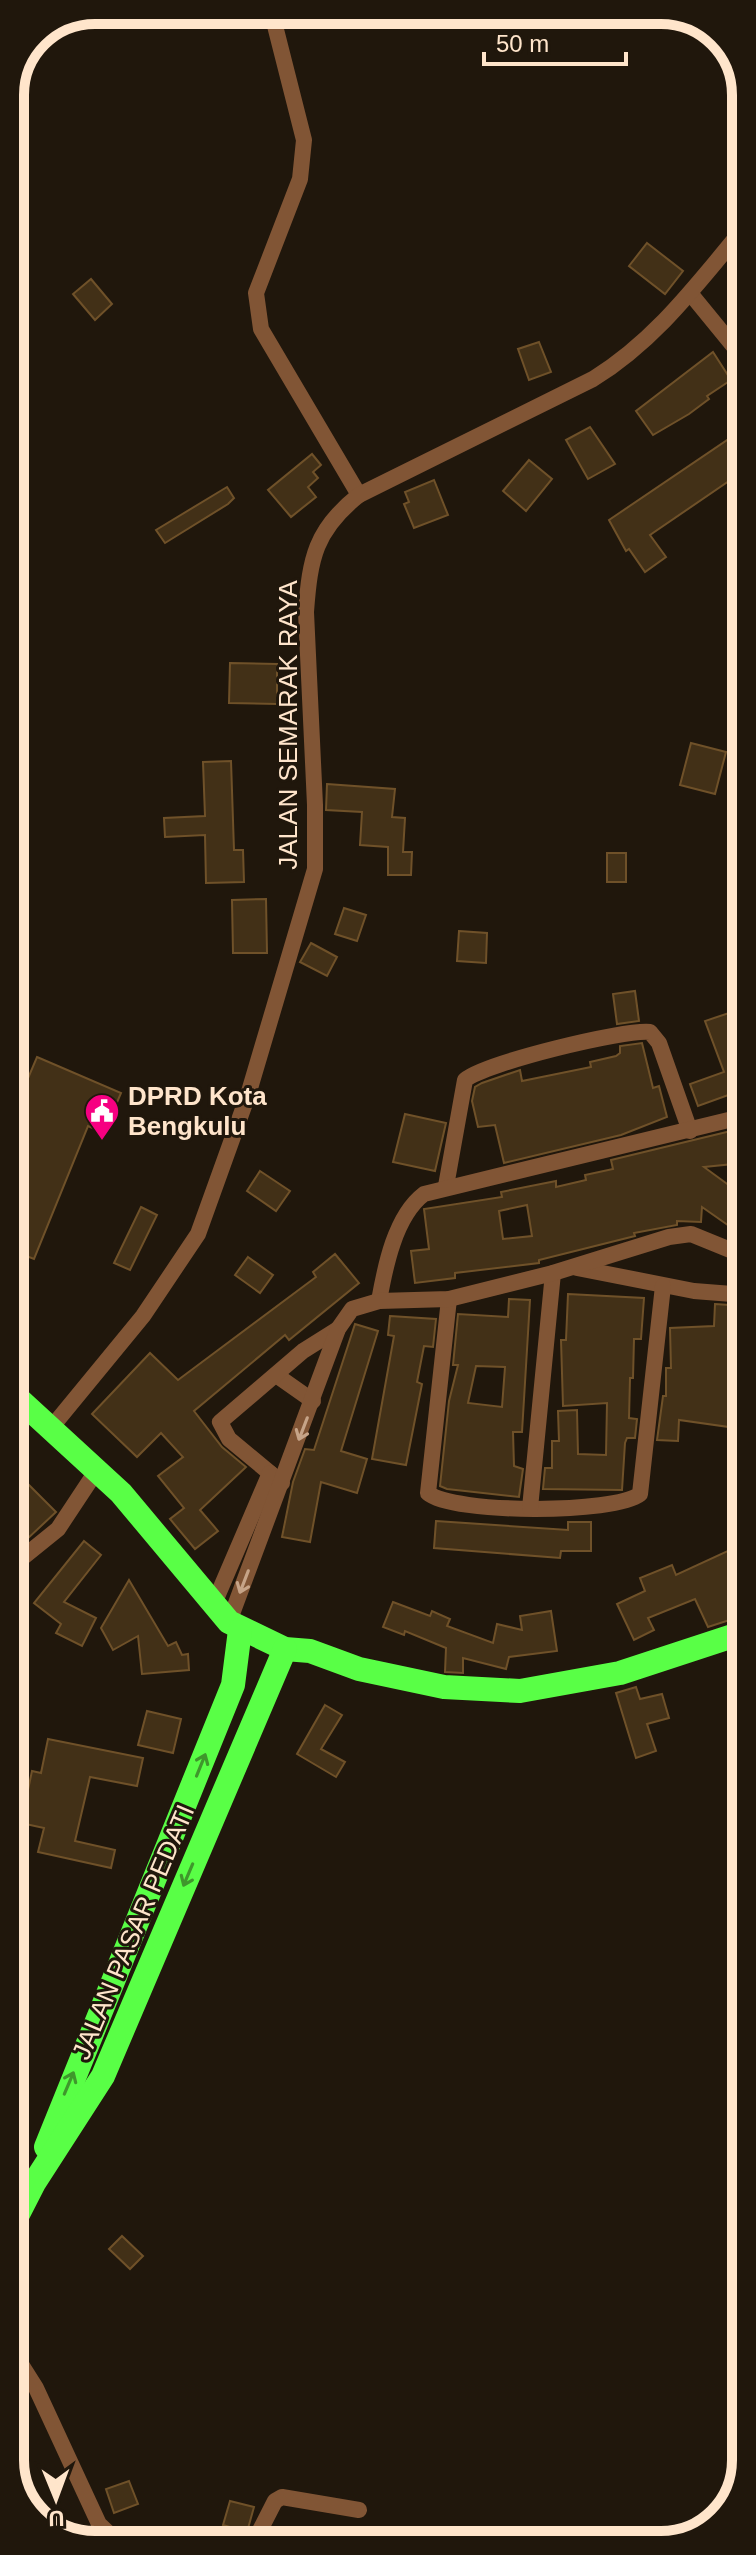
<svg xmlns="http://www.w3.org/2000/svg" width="756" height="2555" viewBox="0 0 756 2555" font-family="Arial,sans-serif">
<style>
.building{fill:#423017;stroke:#6f5129;stroke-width:2;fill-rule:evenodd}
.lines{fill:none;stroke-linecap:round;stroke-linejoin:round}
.street{stroke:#815535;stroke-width:16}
.highway{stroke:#59ff46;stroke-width:24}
.oneway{stroke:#c6a488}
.oneway2{stroke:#3f972c}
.labels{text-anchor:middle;stroke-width:6;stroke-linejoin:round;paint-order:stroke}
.street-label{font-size:26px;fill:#ffe5cb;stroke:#20170c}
.poi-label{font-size:26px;font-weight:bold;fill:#ffe5cb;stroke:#20170c;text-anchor:start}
.rim{fill:none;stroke:#ffe5cb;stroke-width:10}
</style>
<rect width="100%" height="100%" fill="#20170c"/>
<g class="building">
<path d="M647 243 683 271 665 294 629 266Z"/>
<path d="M91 279 112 304 95 320 73 294Z"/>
<path d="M539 342 551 372 529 380 518 349Z"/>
<path d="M713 352 731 380 707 396 709 399 689 414 653 435 636 411Z"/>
<path d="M590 427 615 464 588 479 566 440Z"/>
<path d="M745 428V470L650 535 666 557 645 572 629 549 626 551 609 520Z"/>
<path d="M312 454 321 465 313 472 318 478 308 487 316 497 291 517 268 490Z"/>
<path d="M529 460 552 479 526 511 503 491Z"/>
<path d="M434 480 448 515 414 528 404 504 409 502 405 492Z"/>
<path d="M227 487 234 498 228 504 165 543 156 530Z"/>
<path d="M230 663 277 664V704L229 703Z"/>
<path d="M691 743 726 752 715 794 680 785Z"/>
<path d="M231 761 234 850H243L244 882 206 883 205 835 165 837 164 818 205 816 203 762Z"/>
<path d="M327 784 395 789 392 817 405 818 403 852H412L411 875H388V847L360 845 362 812 326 810Z"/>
<rect x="607" y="853" width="19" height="29"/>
<path d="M266 899 267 953H233L232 900Z"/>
<path d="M344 908 366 915 357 941 335 934Z"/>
<path d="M459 931 487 933 486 963 457 961Z"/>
<path d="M311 943 337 957 327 976 300 962Z"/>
<path d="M635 991 639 1021 617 1024 613 994Z"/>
<path d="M738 1010 745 1031V1089L698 1106 690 1084 724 1072 705 1021Z"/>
<path d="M642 1043 653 1088 659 1086 667 1117 621 1135 504 1163 495 1125 478 1127 472 1101 475 1087 482 1083 520 1070 522 1081 591 1067 590 1062 616 1056 620 1053V1046Z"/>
<path d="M37 1057 121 1093 104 1133 88 1126 34 1259 11 1250V1136L26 1100 20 1097Z"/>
<path d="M405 1114 446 1123 435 1171 393 1162Z"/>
<path d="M739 1129 743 1163 704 1167 745 1197V1237L702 1207 701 1222 677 1221V1225L634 1233 635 1236 539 1260V1263L455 1273V1278L415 1283 411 1251 429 1249 424 1209 502 1197 501 1192 556 1181V1187L586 1180 585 1175 613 1169 611 1160ZM527 1205 532 1236 503 1239 499 1211Z"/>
<path d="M260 1171 290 1191 276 1211 247 1191Z"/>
<path d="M141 1207 157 1215 130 1270 114 1263Z"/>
<path d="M335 1254 359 1283 289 1340 285 1335 194 1411 222 1447 246 1467 200 1510 218 1531 195 1549 170 1519 184 1508 158 1476 183 1457 161 1433 137 1457 92 1414 150 1353 178 1380 316 1277 313 1272Z"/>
<path d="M248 1257 273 1275 260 1293 235 1275Z"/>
<path d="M568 1294 644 1298 641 1339H634L633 1378H630L629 1418 637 1419 635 1438H627L625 1443 622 1490 543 1489 545 1468H552V1441H559L558 1411 577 1410 578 1454 606 1455 607 1403 563 1406 561 1340H566Z"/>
<path d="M509 1299 530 1300 522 1432H513L514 1466 523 1469 519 1497 447 1489 440 1486 449 1401 458 1365H453L458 1314 508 1317ZM476 1366 505 1367 502 1407 468 1403Z"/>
<path d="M715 1304 744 1306 741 1365H736L729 1427 679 1420 678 1441 657 1440 663 1396H666V1368H671L670 1328 714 1326Z"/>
<path d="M390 1316 436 1319 433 1347 424 1346 417 1382 422 1384 406 1465 372 1459 394 1336 388 1335Z"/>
<path d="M355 1324 378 1331 341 1451 367 1459 357 1493 321 1482 310 1542 282 1537 293 1482 305 1449 314 1450Z"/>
<path d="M11 1467 56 1512 25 1541 11 1530Z"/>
<path d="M436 1521 568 1530V1522H591V1551H561L560 1558 434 1548Z"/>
<path d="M84 1541 101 1555 64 1602 96 1618 82 1646 56 1633 61 1624 34 1603Z"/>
<path d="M745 1543V1615L708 1627 695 1599 648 1618 654 1630 634 1640 617 1604 645 1591 640 1578 672 1565 676 1575Z"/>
<path d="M129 1580 168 1646 176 1642 182 1655 188 1654 189 1670 142 1674 138 1636 113 1650 101 1628Z"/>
<path d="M393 1602 430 1616 432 1611 450 1619 447 1626 493 1643 497 1624 522 1630 520 1616 551 1611 557 1651 509 1657 506 1669 463 1658V1673L445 1672 446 1648 405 1631 404 1635 383 1627Z"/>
<path d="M636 1687 640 1699 662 1694 669 1718 647 1724 656 1751 636 1758 616 1693Z"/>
<path d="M325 1705 342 1715 321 1749 345 1762 336 1777 297 1754Z"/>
<path d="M147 1711 181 1719 173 1753 138 1745Z"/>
<path d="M48 1739 143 1758 137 1786 90 1777 75 1841 115 1850 111 1868 38 1852 44 1828 21 1823 32 1771 41 1773Z"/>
<path d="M122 2236 143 2256 130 2269 109 2249Z"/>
<path d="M129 2481 138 2504 114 2513 106 2489Z"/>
<path d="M230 2501 254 2507 247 2532 223 2525Z"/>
</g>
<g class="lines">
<g class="street">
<path d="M271 10 304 140 300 179 256 293 261 329 359 495"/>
<path d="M690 293 744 359"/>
<path d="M446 1186 465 1080C485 1063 624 1029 650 1032L659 1043 690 1131"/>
<path d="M577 1268 694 1291 745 1295"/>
<path d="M449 1299 428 1493C453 1514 615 1514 640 1494L663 1286"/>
<path d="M379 1301C385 1267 395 1216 424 1194L745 1116"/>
<path d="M276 1375 313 1401"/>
<path d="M51 1428 143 1316 198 1234 248 1095 315 869V805L306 612C310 558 315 530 359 495L593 379C656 340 697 284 744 228"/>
<path d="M282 1483 229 1439 220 1422 303 1351 338 1329"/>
<path d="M530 1508 553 1273"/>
<path d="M11 1567 58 1529 97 1470"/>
<path d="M213 1606 270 1473"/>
<path d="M229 1622 338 1329 352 1309 379 1301 449 1299 553 1273 669 1237 691 1234 745 1256"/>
<path d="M12 2350 36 2388 99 2524 120 2544"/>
<path d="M253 2544 275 2501 282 2497 359 2510"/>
</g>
<g class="highway">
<path d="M11 1392 121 1493 229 1622 285 1649 310 1651 359 1669 444 1687 520 1691 620 1673 745 1632"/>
<path d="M46 2147 233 1685 240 1630"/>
<path d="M12 2226 34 2183 103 2076 285 1649"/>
</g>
</g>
<defs><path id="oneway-shaft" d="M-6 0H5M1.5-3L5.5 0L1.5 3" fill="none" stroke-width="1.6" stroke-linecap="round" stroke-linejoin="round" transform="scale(2)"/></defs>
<g class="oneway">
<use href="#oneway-shaft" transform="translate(303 1429) rotate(111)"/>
<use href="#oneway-shaft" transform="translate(244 1582) rotate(111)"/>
</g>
<g class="oneway2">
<use href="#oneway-shaft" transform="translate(201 1765) rotate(-68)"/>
<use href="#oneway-shaft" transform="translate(188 1875) rotate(113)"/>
<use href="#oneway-shaft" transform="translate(69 2083) rotate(-67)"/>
</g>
<defs>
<g id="civic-pin" transform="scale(1.8)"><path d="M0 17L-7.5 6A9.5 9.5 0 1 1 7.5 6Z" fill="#f60081" stroke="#20170c"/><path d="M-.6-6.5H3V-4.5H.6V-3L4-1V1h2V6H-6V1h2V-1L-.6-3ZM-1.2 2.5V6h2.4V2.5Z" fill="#fff"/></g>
</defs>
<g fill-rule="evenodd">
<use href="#civic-pin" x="102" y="1111"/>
</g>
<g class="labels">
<g class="street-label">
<text transform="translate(288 725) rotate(-90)" y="9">JALAN SEMARAK RAYA</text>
<text transform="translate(133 1932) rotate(-67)" y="9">JALAN PASAR PEDATI</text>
</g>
<g class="poi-label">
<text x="128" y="1105">DPRD Kota<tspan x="128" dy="30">Bengkulu</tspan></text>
</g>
</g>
<path d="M0 0H756V2555H0ZM95 24H661A71 71 0 0 1 732 95V2460A71 71 0 0 1 661 2531H95A71 71 0 0 1 24 2460V95A71 71 0 0 1 95 24Z" fill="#20170c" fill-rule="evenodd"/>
<path class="rim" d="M95 24H661A71 71 0 0 1 732 95V2460A71 71 0 0 1 661 2531H95A71 71 0 0 1 24 2460V95A71 71 0 0 1 95 24Z"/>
<g transform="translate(56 2499) rotate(179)" stroke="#20170c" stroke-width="6" paint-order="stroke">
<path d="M0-6L14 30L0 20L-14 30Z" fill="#ffe5cb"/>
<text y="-12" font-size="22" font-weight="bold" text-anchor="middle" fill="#ffe5cb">U</text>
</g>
<path d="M484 52v12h142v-12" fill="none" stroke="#ffe5cb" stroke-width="4"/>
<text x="496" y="52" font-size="24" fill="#ffe5cb" stroke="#20170c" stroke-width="6" paint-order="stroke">50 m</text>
</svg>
